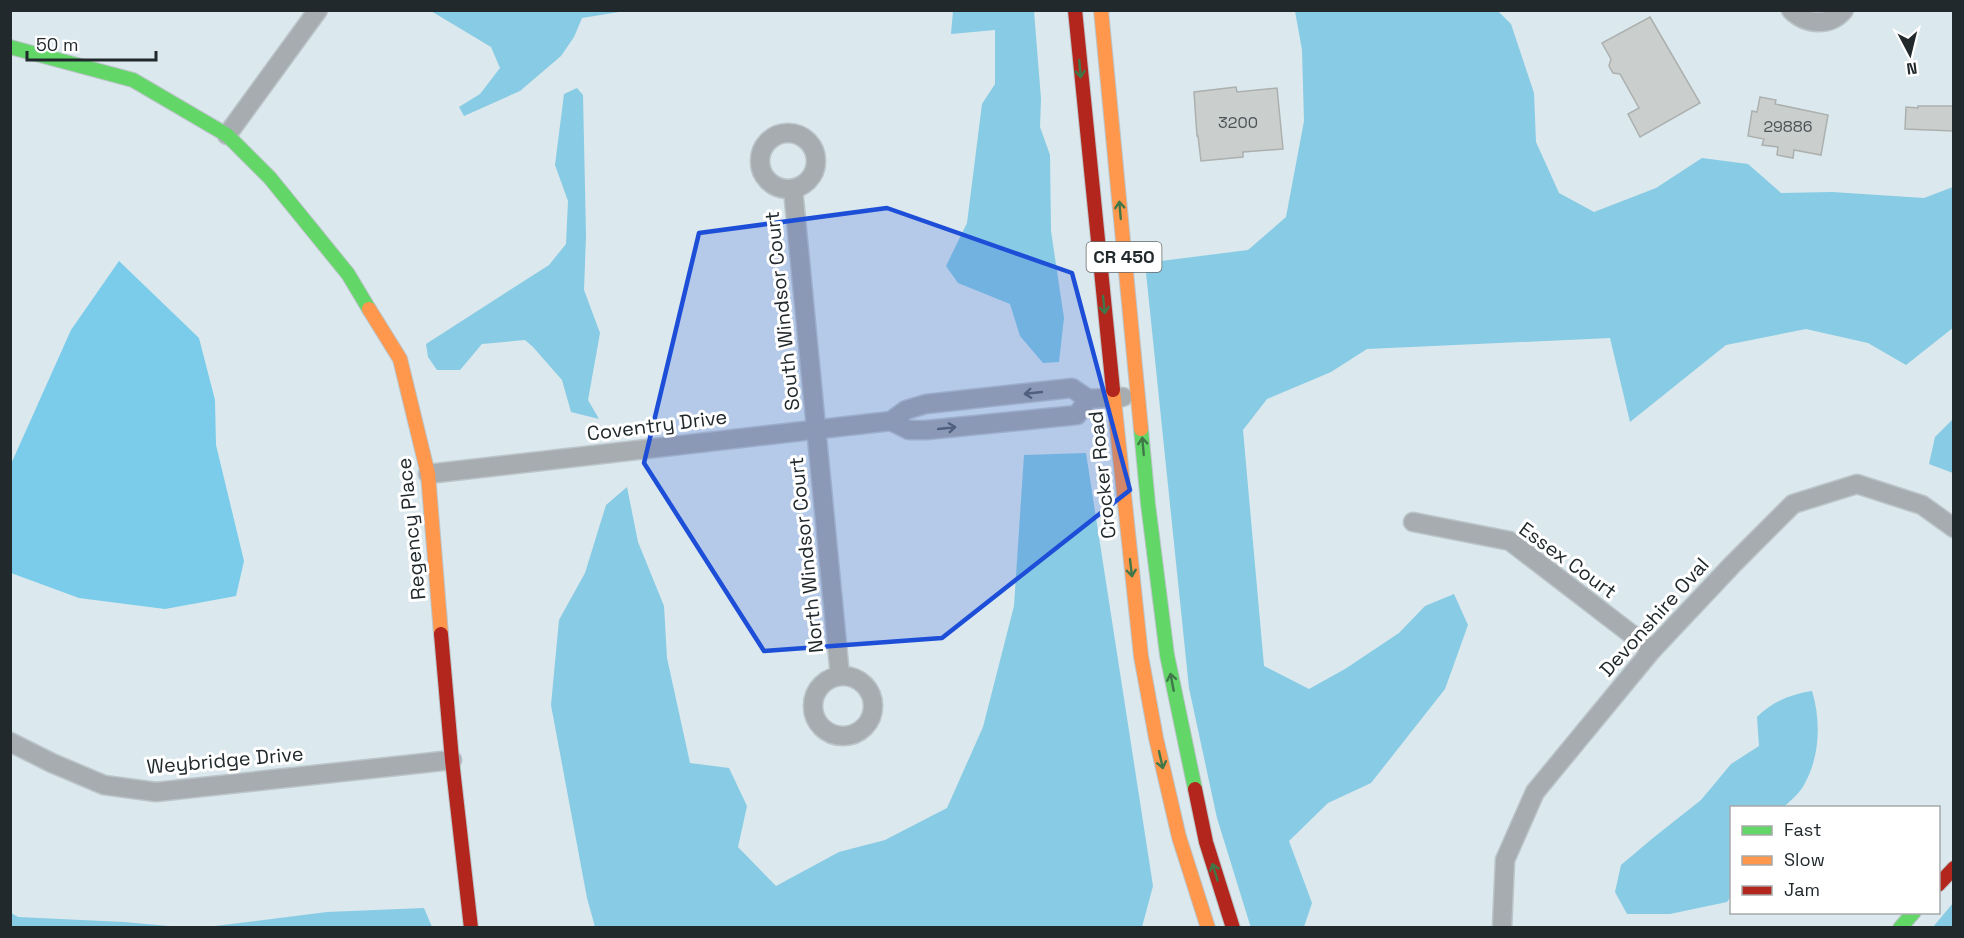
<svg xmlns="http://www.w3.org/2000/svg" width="1964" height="938" viewBox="0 0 1964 938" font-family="'Space Grotesk',sans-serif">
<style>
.forest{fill:#87cbe4}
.water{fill:#7accea}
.building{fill:#cacecd;stroke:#acb0af;stroke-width:1.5}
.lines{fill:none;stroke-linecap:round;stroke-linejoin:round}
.street-casing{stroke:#bbc5c9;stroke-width:21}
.fast-casing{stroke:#bbc5c9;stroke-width:16}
.slow-casing{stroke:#bbc5c9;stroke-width:16}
.jam-casing{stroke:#bbc5c9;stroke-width:16}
.street{stroke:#a7acb0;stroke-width:18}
.fast{stroke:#63d668;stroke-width:14}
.slow{stroke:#ff974d;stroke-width:14}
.jam{stroke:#b3261e;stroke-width:14}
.oneway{stroke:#3f7748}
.oneway2{stroke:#5d6468}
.marked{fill:#1d4ed8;fill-opacity:0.2;stroke:#1d4ed8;stroke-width:4.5;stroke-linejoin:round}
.labels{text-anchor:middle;stroke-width:6;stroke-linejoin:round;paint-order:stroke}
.number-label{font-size:16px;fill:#4b5255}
.shield{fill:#fff;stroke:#64696c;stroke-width:1.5}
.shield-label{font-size:18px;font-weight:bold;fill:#21292d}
.street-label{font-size:20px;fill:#21292d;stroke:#fff}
</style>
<rect width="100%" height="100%" fill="#dbe8ed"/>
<g class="forest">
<path d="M431 11H625L582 18 574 37 561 56 520 91 464 116 459 107 480 94 500 68 491 47Z"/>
<path d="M953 11H1034L1041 99 1040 127 1050 155 1051 231 1064 318 1059 362 1043 363 1020 336 1010 304 958 283 946 266 967 223 982 104 995 84V30L951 34Z"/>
<path d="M1295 11H1498L1511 24 1534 93 1536 142 1559 193 1594 212 1656 188 1702 158 1748 164 1781 193 1832 192 1924 198 1953 187 1954 327 1906 365 1868 343 1806 329 1726 345 1630 422 1610 338 1367 349 1331 372 1267 399 1243 430 1264 666 1309 689 1345 669 1399 633 1425 606 1454 594 1468 625 1445 689 1371 783 1328 803 1289 841 1312 903 1304 927 1251 928 1217 818 1189 688 1145 263 1248 250 1286 217 1304 121 1302 50Z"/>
<path d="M577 88 583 95 586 236 584 290 600 333 588 400 599 419 571 412 562 380 533 347 525 340 482 344 460 370H437L428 357 426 344 549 265 566 244 568 201 555 165 564 94Z"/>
<path d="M1953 419V473L1929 464 1935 437Z"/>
<path d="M1086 453 1153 886 1142 927H595L587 898 551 705 559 620 585 573 606 505 627 487 638 542 664 606 667 658 690 763 729 768 747 806 738 847 776 886 839 852 885 840 947 808 983 727 1014 606 1024 455Z"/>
<path d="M1812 691C1821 720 1820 756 1805 783 1801 792 1791 800 1784 807L1732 808 1731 896 1727 902 1670 914H1627L1615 892 1621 865 1653 838 1701 800 1731 764 1759 746 1757 717C1772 702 1791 694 1812 691Z"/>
<path d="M1953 903V927H1933Z"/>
<path d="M424 908 432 927H207L327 912Z"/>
<path d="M11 913 18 917 124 922 180 927H11Z"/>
</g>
<path class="water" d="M119 261 199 338 215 400 216 445 244 561 236 596 165 609 79 598 11 573V464L71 330Z"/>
<g class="building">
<path d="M1650 17 1700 103 1640 137 1628 114 1639 108 1620 74 1613 73 1609 66 1611 59 1602 43Z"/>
<path d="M1236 87 1237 92 1277 88 1283 149 1243 152V157L1201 161 1198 136H1197L1194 92Z"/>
<path d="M1760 97 1776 100 1775 104 1828 115 1821 155 1794 150 1793 158 1777 155 1778 147 1762 145 1764 139 1748 136 1752 111 1757 112Z"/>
<path d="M1918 106H1953V131L1905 129 1906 107 1918 108Z"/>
</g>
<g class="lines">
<g class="street-casing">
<g id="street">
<path d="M1791 10C1806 25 1830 27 1844 10"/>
<circle cx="788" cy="161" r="28"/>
<path d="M227 135 318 10"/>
<path d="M793 189 840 676"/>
<path d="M891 421 909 430H927L1077 415 1088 399"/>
<path d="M428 474 891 421 906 410 926 404 1072 388 1088 399 1123 397"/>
<path d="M1413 522 1510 541 1652 650"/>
<circle cx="843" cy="706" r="30"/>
<path d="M10 742 52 763 104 785 156 792 452 760"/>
<path d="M1502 928 1505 860 1535 792 1652 650 1733 564 1793 504 1857 484 1922 505 1954 528"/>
</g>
</g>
<g class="fast-casing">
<g id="fast">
<path d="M10 47 133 80 227 135 270 178 348 274 369 309"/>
<path d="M1141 429 1148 504 1167 655 1195 789"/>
<path d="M1900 928 1914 912"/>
</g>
</g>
<g class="slow-casing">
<g id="slow">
<path d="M1101 10 1141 429"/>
<path d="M369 309 400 359 428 474 441 634"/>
<path d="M1113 390 1141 656 1156 738 1179 837 1208 928"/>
</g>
</g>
<g class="jam-casing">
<g id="jam">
<path d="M1075 10 1113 390"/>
<path d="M441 634 452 760 471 928"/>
<path d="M1195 789 1206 842 1233 928"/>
<path d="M1938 885 1954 868"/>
</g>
</g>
<use href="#street" class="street"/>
<use href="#fast" class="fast"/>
<use href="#slow" class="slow"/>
<use href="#jam" class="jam"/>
</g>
<defs><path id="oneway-shaft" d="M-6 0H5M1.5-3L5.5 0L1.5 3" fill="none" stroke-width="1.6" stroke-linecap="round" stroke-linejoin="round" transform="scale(1.5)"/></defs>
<g class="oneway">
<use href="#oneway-shaft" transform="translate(1080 69) rotate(85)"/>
<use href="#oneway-shaft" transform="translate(1120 210) rotate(-95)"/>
<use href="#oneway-shaft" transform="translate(1104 305) rotate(84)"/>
<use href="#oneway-shaft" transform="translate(1143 446) rotate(-95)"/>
<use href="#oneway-shaft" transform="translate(1131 568) rotate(83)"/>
<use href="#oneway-shaft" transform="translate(1172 682) rotate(-101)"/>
<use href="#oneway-shaft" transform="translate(1161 760) rotate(77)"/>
<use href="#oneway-shaft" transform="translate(1215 872) rotate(-107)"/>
</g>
<g class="oneway2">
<use href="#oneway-shaft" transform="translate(1033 393) rotate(174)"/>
<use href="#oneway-shaft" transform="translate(947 428) rotate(-6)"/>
</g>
<path class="marked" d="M887 208 1072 273 1130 490 942 638 764 651 644 463 699 233Z"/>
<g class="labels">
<g class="number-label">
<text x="1238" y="128">3200</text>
<text x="1788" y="132">29886</text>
</g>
<rect class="shield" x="1086.5" y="242" width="75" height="30" rx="4.5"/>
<g class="shield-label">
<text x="1124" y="263">CR 450</text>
</g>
<g class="street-label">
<text transform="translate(782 311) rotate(-96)" y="7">South Windsor Court</text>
<text transform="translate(657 425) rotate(-7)" y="7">Coventry Drive</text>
<text transform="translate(1102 475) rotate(-96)" y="7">Crocker Road</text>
<text transform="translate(411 529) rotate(-96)" y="7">Regency Place</text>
<text transform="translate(806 555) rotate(-96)" y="7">North Windsor Court</text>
<text transform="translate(1568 560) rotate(36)" y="7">Essex Court</text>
<text transform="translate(1654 617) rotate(-48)" y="7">Devonshire Oval</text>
<text transform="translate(225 760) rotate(-5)" y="7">Weybridge Drive</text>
</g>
</g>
<rect width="1964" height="938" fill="none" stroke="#21292d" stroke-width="24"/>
<rect x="1730" y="806" width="210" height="108" fill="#ffffff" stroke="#a6a9ab" stroke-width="1.5"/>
<rect x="1742" y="826" width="30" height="9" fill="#63d668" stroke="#a6a9ab" stroke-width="1.5"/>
<text x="1784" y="836" font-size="18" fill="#21292d">Fast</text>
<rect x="1742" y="856" width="30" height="9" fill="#ff974d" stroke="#a6a9ab" stroke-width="1.5"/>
<text x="1784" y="866" font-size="18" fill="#21292d">Slow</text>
<rect x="1742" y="886" width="30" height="9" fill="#b3261e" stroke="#a6a9ab" stroke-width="1.5"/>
<text x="1784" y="896" font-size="18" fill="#21292d">Jam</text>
<g transform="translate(1910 54) rotate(173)" stroke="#ffffff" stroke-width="4.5" paint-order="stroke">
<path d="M0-4.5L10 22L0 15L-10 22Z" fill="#21292d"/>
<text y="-9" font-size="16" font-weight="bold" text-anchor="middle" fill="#21292d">N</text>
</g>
<path d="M27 51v9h129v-9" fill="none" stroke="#21292d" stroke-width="3"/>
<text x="36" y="51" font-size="18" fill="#21292d" stroke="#ffffff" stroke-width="4.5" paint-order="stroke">50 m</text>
</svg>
